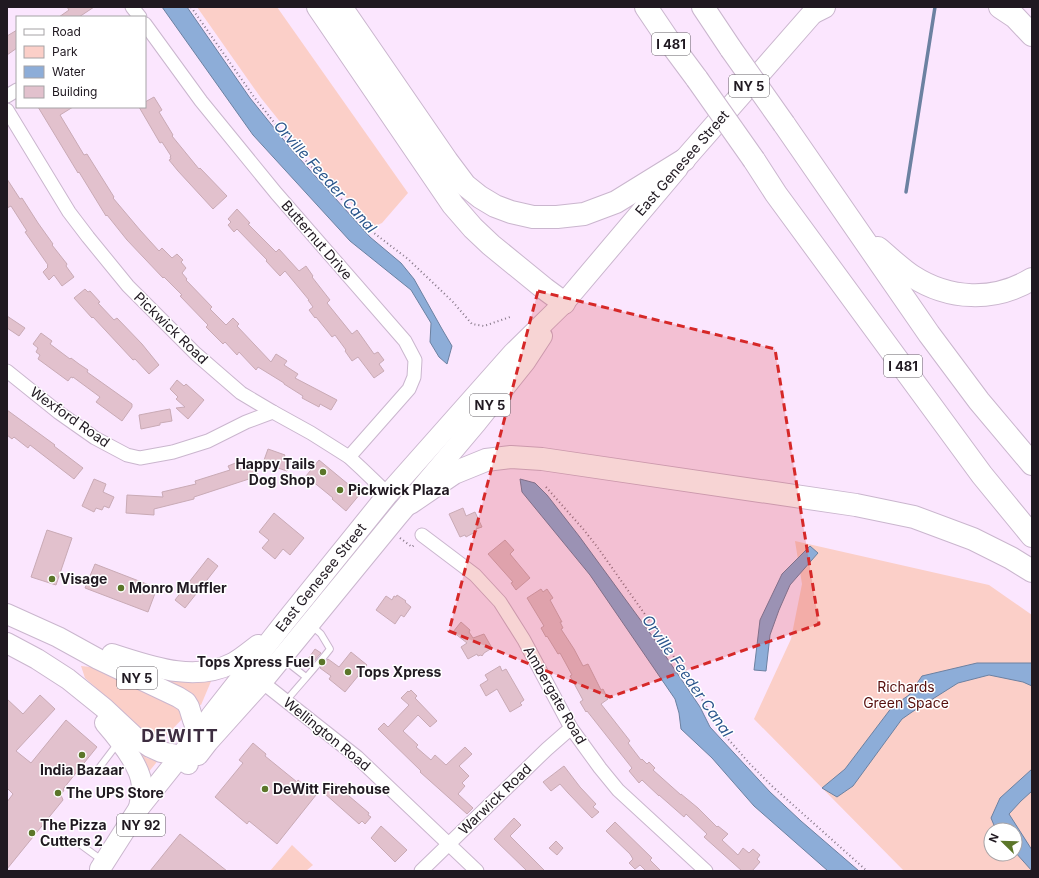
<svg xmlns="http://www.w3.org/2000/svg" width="1039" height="878" viewBox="0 0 1039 878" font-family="Inter,sans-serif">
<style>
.green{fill:#fbcfc8;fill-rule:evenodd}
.water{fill:#8dadd8;stroke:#6c81a1}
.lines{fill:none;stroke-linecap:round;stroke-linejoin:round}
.stream{stroke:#6c81a1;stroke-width:3.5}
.building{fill:#e2c1cd;stroke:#c9aab5}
.service-casing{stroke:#cab6ce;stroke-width:8}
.minor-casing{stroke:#cab6ce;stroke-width:15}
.primary-casing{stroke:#cab6ce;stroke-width:22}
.trunk-casing{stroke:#cab6ce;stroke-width:23}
.motorway-casing{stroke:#cab6ce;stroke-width:24}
.path{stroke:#867888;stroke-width:2;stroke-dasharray:1 3;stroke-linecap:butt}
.service{stroke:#fff;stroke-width:6}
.minor{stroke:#fff;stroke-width:13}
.primary{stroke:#fff;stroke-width:20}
.trunk{stroke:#fff;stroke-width:21}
.motorway{stroke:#fff;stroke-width:22}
.motorway-bridge-casing{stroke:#cab6ce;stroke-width:24;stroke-linecap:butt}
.motorway-bridge{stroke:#fff;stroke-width:22}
.marked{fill:#d62828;fill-opacity:0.2;stroke:#d62828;stroke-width:3;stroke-dasharray:8 5;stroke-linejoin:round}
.poi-dot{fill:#5b7629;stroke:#fff;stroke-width:1.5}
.labels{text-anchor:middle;stroke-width:3;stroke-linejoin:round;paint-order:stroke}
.shield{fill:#fff;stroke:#635e64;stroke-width:1}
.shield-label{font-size:13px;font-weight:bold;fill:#201921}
.street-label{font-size:14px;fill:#201921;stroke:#fff}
.poi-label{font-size:14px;font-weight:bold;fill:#201921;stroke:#fff;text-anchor:start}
.park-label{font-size:14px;fill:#550e0c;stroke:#fff}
.water-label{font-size:15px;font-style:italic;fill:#29548b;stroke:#fff}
.district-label{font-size:18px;font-weight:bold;letter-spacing:1px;fill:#3d2d40;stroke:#fff}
</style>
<rect width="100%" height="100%" fill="#fbe6fe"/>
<g class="green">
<path d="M197 7H277L408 193 382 223 373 227 302 149 261 98Z"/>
<path d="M795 541 989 585 1032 615V871H904L754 719 791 639 802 584ZM991 830H1015V854H991Z"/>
<path d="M81 666 91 667 173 703 186 715 159 743 153 739 85 678Z"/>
<path d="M161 677 212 679 201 705 197 704 159 682Z"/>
<path d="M132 747 147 758 157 761 156 763 147 774Z"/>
<path d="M292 845 313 865 306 871H270Z"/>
</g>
<g class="water">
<path d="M162 7H187L250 98 291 149 370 237 401 263 414 279 442 329 452 346 447 364 439 357 430 342 431 323 411 290 350 241 253 135Z"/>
<path d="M520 479 535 483 547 495 579 536 650 633 700 707 710 727 770 792 801 821 859 871H828L754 806 712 758 681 729 679 713 675 699 590 575 522 492Z"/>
<path d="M810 546 818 553 790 585 779 610 770 635 766 671 754 670 760 620 782 574Z"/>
<path d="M977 663H1031L1032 664V686L1023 682 989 675 958 683 912 712 902 719 853 786 837 797 822 788 845 769 892 707 909 695 922 676Z"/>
<path d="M1032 769V791L1021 801 1009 814 1032 850V871L1015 852V830H996L991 818 1000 798Z"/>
</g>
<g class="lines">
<path class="stream" d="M906 192 935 7"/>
</g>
<g class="building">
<path d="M67 7H94L79 17H59L69 10Z"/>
<path d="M17 30V48L7 55V36Z"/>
<path d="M154 97 162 110 159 112 173 135 172 136 199 169 200 168 227 196 213 209 178 171 169 160 171 159 170 157 171 156 162 142 160 143 139 107H145V102Z"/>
<path d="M38 107H73L60 115 84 155 87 154 114 197 113 198 140 230 159 251 162 248 172 258 177 254 183 260 181 262 186 268 182 273 187 279 186 280 212 307 210 309 226 325 233 318 239 324 237 326 271 362 276 354 287 361 284 365 298 374 295 378 337 400 331 410 320 404 319 407 302 398 303 396 284 384V383L258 367 256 370 239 352 237 355 225 342 223 344 206 327 208 325 180 296 182 295 164 277 163 278 127 240 107 215 106 216 79 172 78 173Z"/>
<path d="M7 179 20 199 22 198 38 223 53 244 52 245 67 264 66 266 74 277 62 286 54 275 49 280 43 272 48 267 47 266 48 265 25 232 27 231 11 206 7 208Z"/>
<path d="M237 209 250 223 248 224 276 252 279 249 299 271 306 266 313 276 312 277 330 300 327 303 352 334 357 330 374 354 378 352 384 360 379 364 384 371 374 378 358 357 352 361 345 351 346 350 335 335 332 337 316 317 315 318 309 310 313 307 308 300H309L285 271 280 276 266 261 267 260 237 229 234 232 228 225 231 222 228 219Z"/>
<path d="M85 289 88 292 90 291 100 302 98 303 114 320 117 318 142 344 159 365 149 374 135 359 133 360 93 317 92 318 74 298Z"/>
<path d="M7 316 25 328 19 336 7 328Z"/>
<path d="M41 333 52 341 50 344 70 359 71 358 79 364 88 370 87 372 132 404V407L122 421 96 402 100 397 73 377V378L71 377 68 381 38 359 40 355 36 352 38 348 33 344Z"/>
<path d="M177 380 184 386 186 384 204 400 188 419 176 408 185 407 176 399 178 397 170 389Z"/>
<path d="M170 409 172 421 160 423V425L141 429 139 415Z"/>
<path d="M7 410 55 445 54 446 83 468 74 479 30 445 28 448 14 437 12 439 7 435Z"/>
<path d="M268 449 285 455 284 457 291 459 287 471 263 463Z"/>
<path d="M319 460 360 494 346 511 332 499 333 498 306 476Z"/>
<path d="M238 462 240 469 249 466 250 470 255 468 258 476 194 497V499L154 509V515L126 513 127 495 163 497 162 492 196 484 195 481 230 470 228 466Z"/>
<path d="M94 479 106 484 103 492 114 497 109 508 104 506 102 510 96 508 94 512 82 506Z"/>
<path d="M463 508 466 516 475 512 482 527 476 529 477 531 466 537 465 535 460 537 449 514Z"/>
<path d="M274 513 304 538 290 555 283 549 275 559 262 548 269 540 259 532Z"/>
<path d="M47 530 72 538 56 585 31 577Z"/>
<path d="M505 540 514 550 510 554 530 578 516 590 511 583 513 582 488 554Z"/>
<path d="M208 558 218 566 185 608 175 600Z"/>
<path d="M95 564 157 588 148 612 85 588Z"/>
<path d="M541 589 543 592 547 589 553 598 550 600 562 622H560L563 628 561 629 574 649 583 666 588 664 601 690 603 689 608 699 601 704 630 741 628 743 641 760 642 759 647 764 649 762 655 768 653 770 681 795V794L698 808 717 827 718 826 728 834 722 840 738 855 743 848 749 853 753 849 760 855 757 859 760 862 752 871H742L704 837 707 834 686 814 684 817 659 795V796L642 780 639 783 629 771 632 768 587 711 586 712 580 702 583 700 570 676 572 675 565 662 560 653 558 654 547 636 546 637 541 628 544 626 527 598Z"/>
<path d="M397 595 406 601 405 602 411 607 404 617 401 615 395 624 376 610 386 596 392 600 394 596 396 597Z"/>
<path d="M461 622 470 630 469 632 473 638 484 634 492 648 484 653 482 656 481 655 478 656 477 654 468 659 461 647 467 643 453 632Z"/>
<path d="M315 649 321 653 313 662 308 659Z"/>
<path d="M351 652 367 665 345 692 329 679 331 676 320 668 328 659 339 667Z"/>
<path d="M500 666 502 671 506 669 524 700 520 703 522 705 510 712 497 689 486 696 480 685 488 680 485 675Z"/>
<path d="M411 690 417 696 415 698 437 721 430 727 418 715 403 731 418 745 416 747 431 760 435 755 446 765 465 747 472 754 459 766 469 776 462 783 465 786 458 794 473 808 467 814 420 772 421 771 378 729 384 723 388 727 409 705 401 698 408 691 409 692Z"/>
<path d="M40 695 55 709 16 751 31 763 66 720 97 747 63 789 64 790 61 795 63 800 7 869V802L13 794 7 788V699L23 714Z"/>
<path d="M253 743 266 754 265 756 297 782 298 780 316 795 277 844 249 821 247 824 215 797 243 763 239 760Z"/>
<path d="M564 766 580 787 596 804 593 807 599 812 592 818 568 793 560 784 551 791 543 782Z"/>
<path d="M334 783 338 786H339L349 796 369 813 368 815 371 817 365 824 362 821 359 824 324 793Z"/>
<path d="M514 818 521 825 510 836 545 871H527L494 839Z"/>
<path d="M615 822 652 858 650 860 661 871H646L640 865 635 869 629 863 633 859 630 854 606 831Z"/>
<path d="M381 826 407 850 395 862 371 838Z"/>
<path d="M180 834 227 871H150Z"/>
<path d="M556 841 563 848 557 855 549 848Z"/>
</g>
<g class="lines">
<g class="service-casing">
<g id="service">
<path d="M283 659 306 677"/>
<path d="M286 701C301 683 316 667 330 649L321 634 311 625"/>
<path d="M96 772 118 743"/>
<path d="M77 842 103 861"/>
</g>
</g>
<g class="minor-casing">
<g id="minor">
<path d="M132 7 140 17"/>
<path d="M145 24 201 101 276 193 405 341 415 360 414 377 409 389 349 457"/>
<path d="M7 96 17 90"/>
<path d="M7 110 69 212 88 237 128 286 196 354 241 393 273 412 311 433 349 457 362 469 388 494"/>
<path d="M7 371 58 412 95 438 127 455 140 458 173 452 208 441 246 422 273 412"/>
<path d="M422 535 475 575 500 602 524 640 571 728 600 768 618 790 706 871"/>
<path d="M262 682 357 757 477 871"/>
<path d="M421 871 547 749 571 728"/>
</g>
</g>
<g class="primary-casing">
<g id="primary">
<path d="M7 614 58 637 98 659 178 697 186 702 189 707 193 720 198 734 206 741"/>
<path d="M7 643 37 659 68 679 104 708 135 737 150 747 161 752 172 754 179 757 188 764"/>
<path d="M112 654C150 666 194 683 233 663 242 658 250 651 258 645"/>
<path d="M105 723C118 738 141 766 142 786 142 793 140 801 139 808"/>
<path d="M198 755 208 742 262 682 397 517 477 422 525 362 542 336"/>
<path id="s1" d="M100 869 139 808 198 734 211 716 284 623 388 494 513 353 564 303 678 168"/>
</g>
</g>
<g class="trunk-casing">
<path id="trunk" d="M684 160 818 7"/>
</g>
<g class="motorway-casing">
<g id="motorway">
<path d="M318 7 453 205 473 228 491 245 545 289 564 303"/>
<path d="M341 7 447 161 465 185 480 197 495 206 511 212 533 217H557L584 214 616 202 684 160"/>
<path d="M646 7 671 44 697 79"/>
<path d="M703 7 731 49"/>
<path d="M1000 7 1015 17 1032 35"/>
<path d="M814 12 824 7"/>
<path d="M784 124 929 334 979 401 1032 464"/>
<path d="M754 160 776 194 982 475 1032 536"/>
<path d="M878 248C889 257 900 268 912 276 949 300 994 302 1032 279"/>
<path d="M410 503 454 473 486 460 511 457 542 459 856 505 914 517 973 539 1011 558 1032 571"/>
</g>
</g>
<g class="path">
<path d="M191 7 254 97 296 150 370 230 408 259 452 301 472 324 484 326 510 317"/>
<path d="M546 487 584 530 598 548 656 630 705 704 715 724 750 764 773 787 867 871"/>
<path d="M400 538 412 547 415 544"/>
</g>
<use href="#service" class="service"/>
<use href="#minor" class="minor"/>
<use href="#primary" class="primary"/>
<use href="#trunk" class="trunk"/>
<use href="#motorway" class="motorway"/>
<g class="motorway-bridge-casing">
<g id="motorway-bridge">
<path d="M731 49 784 124"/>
<path d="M697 79 754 160"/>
</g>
</g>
<use href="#motorway-bridge" class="motorway-bridge"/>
</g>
<path class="marked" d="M538 291 775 349 819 624 610 697 449 631Z"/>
<g class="poi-dot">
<circle cx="323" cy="472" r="4"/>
<circle cx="340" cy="490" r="4"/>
<circle cx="52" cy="579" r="4"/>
<circle cx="121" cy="588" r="4"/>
<circle cx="322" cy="662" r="4"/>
<circle cx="348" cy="672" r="4"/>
<circle cx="82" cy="755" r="4"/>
<circle cx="265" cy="789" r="4"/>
<circle cx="58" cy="793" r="4"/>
<circle cx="32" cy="833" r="4"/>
</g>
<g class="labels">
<g class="shield">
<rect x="652" y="33" width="38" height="22" rx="3"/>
<rect x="729" y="75" width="40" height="22" rx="3"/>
<rect x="884" y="355" width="38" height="22" rx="3"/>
<rect x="470" y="394" width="40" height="22" rx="3"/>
<rect x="117" y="667" width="40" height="22" rx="3"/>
<rect x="117" y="814" width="48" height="22" rx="3"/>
</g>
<g class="shield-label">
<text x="671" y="49">I 481</text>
<text x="749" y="91">NY 5</text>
<text x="903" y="371">I 481</text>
<text x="490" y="410">NY 5</text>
<text x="137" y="683">NY 5</text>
<text x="141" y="830">NY 92</text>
</g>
<g class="street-label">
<text transform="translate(682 163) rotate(-49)" y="5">East Genesee Street</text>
<text transform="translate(317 240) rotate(49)" y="5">Butternut Drive</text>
<text transform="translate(171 328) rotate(44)" y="5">Pickwick Road</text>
<text transform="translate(70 417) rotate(35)" y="5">Wexford Road</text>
<text dy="5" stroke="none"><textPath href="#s1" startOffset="366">East Genesee Street</textPath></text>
<text transform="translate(555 695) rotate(60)" y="5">Ambergate Road</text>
<text transform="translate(327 734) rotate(39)" y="5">Wellington Road</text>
<text transform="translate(495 799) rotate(-44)" y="5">Warwick Road</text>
</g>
<g class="poi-label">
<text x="315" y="469" text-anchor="end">Happy Tails<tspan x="315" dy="16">Dog Shop</tspan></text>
<text x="348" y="495">Pickwick Plaza</text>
<text x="60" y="584">Visage</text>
<text x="129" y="593">Monro Muffler</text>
<text x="314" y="667" text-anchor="end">Tops Xpress Fuel</text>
<text x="356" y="677">Tops Xpress</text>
<text x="82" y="775" text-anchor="middle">India Bazaar</text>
<text x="273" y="794">DeWitt Firehouse</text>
<text x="66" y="798">The UPS Store</text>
<text x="40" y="830">The Pizza<tspan x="40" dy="16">Cutters 2</tspan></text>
</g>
<g class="park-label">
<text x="906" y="692">Richards<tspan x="906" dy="16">Green Space</tspan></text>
</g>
<g class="water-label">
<text transform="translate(325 177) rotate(48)" y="5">Orville Feeder Canal</text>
<text transform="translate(687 676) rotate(55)" y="5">Orville Feeder Canal</text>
</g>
<g class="district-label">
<text x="180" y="742">DEWITT</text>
</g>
</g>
<rect width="1039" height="878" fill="none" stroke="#201921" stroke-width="16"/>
<rect x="16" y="16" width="130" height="92" fill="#ffffff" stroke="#a6a3a6"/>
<rect x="24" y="29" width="20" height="6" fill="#ffffff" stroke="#a6a3a6"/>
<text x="52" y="36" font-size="12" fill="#201921">Road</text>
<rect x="24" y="46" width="20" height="12" fill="#fbcfc8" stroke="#a6a3a6"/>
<text x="52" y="56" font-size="12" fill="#201921">Park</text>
<rect x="24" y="66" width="20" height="12" fill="#8dadd8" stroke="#a6a3a6"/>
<text x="52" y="76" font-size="12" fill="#201921">Water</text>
<rect x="24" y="86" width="20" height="12" fill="#e2c1cd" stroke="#a6a3a6"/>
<text x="52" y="96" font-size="12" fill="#201921">Building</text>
<g transform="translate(1003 842) rotate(293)"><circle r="19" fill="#ffffff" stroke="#a6a3a6"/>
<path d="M0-3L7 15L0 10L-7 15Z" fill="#5b7629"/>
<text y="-6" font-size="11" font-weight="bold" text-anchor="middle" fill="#201921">N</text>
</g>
</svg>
